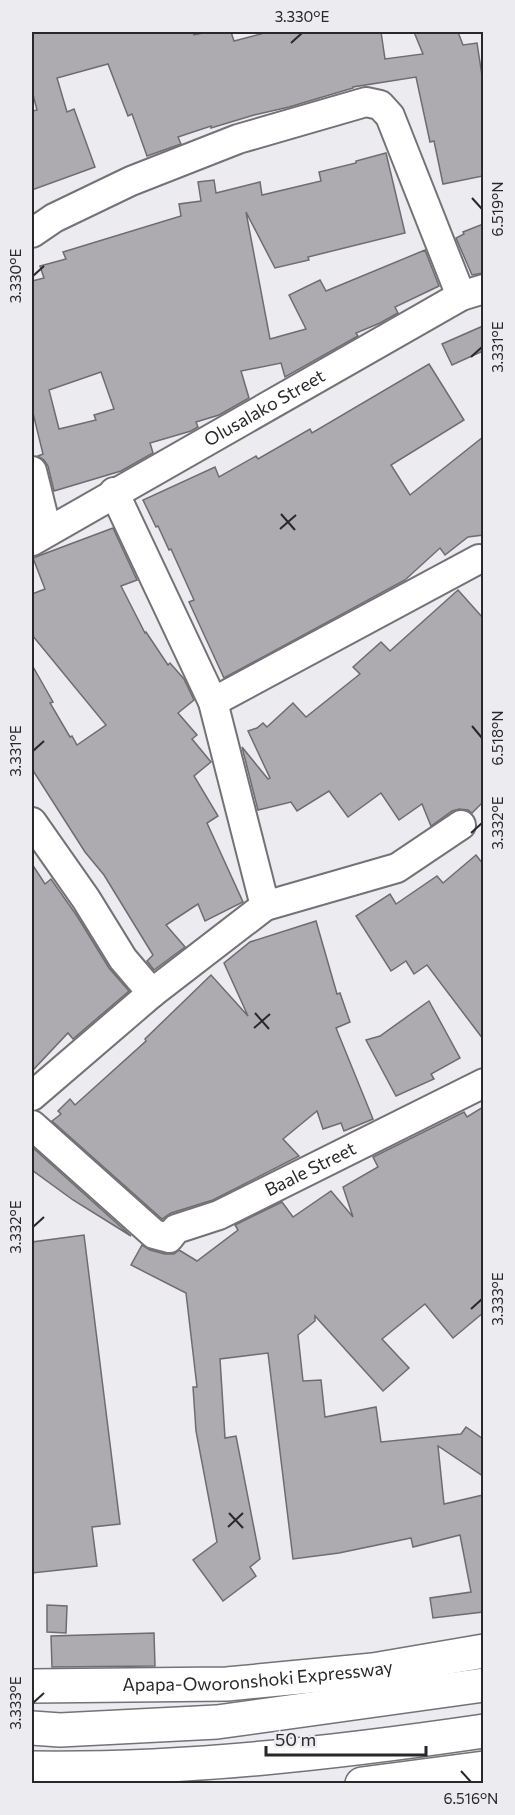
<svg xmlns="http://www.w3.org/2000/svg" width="515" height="1815" viewBox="0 0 515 1815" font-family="Commissioner,sans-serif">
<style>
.building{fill:#adabb0;stroke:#6e6c71;stroke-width:1.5;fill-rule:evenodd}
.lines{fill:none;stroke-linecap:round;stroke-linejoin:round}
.minor-casing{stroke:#737276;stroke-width:32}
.major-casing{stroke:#737276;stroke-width:36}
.highway-casing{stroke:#737276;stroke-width:36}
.minor{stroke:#fff;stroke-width:28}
.major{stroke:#fff;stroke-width:33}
.highway{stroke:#fff;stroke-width:33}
.ticks{fill:none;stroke:#282729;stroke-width:2}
.labels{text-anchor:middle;stroke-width:5;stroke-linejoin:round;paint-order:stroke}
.street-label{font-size:18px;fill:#282729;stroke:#ecebf0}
.neatline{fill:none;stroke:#282729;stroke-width:2}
.ticks-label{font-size:15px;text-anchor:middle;fill:#282729}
</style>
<rect width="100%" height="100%" fill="#ecebf0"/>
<g class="building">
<path d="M32 32H193L194 35 208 32H231L234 41 268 32H381L385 59 423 54 414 32H458L463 45 477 43 483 82V176L443 184 434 141 430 142 416 77 353 87V88L289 107 254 115 211 128V126L178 137 181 144 147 156 132 114 128 116 108 64 57 78 67 112 74 109 95 167 32 190V111L37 110 32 91Z"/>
<path d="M386 153 405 233 308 257 309 260 275 268 246 212 270 339 306 329 289 295 320 280 326 291 425 250 439 286 395 307 398 313 380 323 356 333 358 336 285 377 281 363 241 371 249 398 219 415 196 422 198 427 191 431 150 443 153 453 121 471 54 491 48 466 44 460 38 456 43 454 32 409V281L44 278 40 266 66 259 63 252 181 216 179 204 201 201 198 182 214 180 216 193 260 182 262 195 321 181 319 172 356 163V161ZM101 372 114 409 94 415 96 420 59 429 49 390Z"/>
<path d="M483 224V273L472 275 456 238 464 234 463 232Z"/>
<path d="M483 326V351L452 365 442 344Z"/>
<path d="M429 364 464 420 391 465 410 495 483 437V535L468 537 445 555 440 548 405 580 224 678 189 602 194 600 171 549 169 550 158 526 156 527 143 500 215 467 219 477 256 456 258 459 310 429 312 433Z"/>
<path d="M113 528 137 580 121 586 145 633 146 632 168 665 170 663 184 679 194 700 178 713 197 735 192 739 211 762 194 776 218 816 207 823 243 902 205 921 198 904 166 925 185 947 154 970 147 961 153 955 104 875 85 852 32 769V665L53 702 50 703 70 737 72 736 77 745 106 725 32 635V594L45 589 33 558Z"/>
<path d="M458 590 483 618V802L472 813 468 810 459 809 452 811 431 826 422 804 399 820 381 793 348 817 329 791 297 811 291 802 258 810 242 747 268 779 270 778 248 731 257 728 263 723 267 727 293 703 306 717 360 674 353 667 381 642 390 651Z"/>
<path d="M476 855 483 864V1039L427 965 414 974 406 961 391 971 356 916 390 894 396 904 437 876 443 883Z"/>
<path d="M32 864 45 884 51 879 77 916 109 968 129 991 73 1039 68 1033 32 1071Z"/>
<path d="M316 921 337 994 340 993 350 1022 336 1028 373 1119 344 1131 341 1123 323 1129 317 1111 283 1139 299 1156 213 1200 171 1213 162 1219 52 1121 61 1114 58 1111 70 1099 75 1105 146 1041 145 1039 211 975 248 1016 224 963 250 942Z"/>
<path d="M429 1001 460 1058 431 1074 434 1079 396 1096 366 1040 380 1036Z"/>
<path d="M483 1107V1313L453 1338 425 1304 382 1339 409 1368 383 1391 315 1316V1321L298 1335 303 1381 321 1380 325 1417 376 1407 381 1442 461 1434 466 1427 483 1439V1476L438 1446 444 1504 483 1495V1612L433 1618 430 1598 471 1592 460 1535 413 1547 411 1538 339 1553 293 1559 268 1353 220 1359 225 1438 236 1436 260 1559 250 1567 256 1576 223 1601 193 1560 217 1542 196 1431 193 1387H197L186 1293 131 1265 142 1245 150 1250 165 1254H174L179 1250 197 1261 238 1230 235 1225 282 1202 293 1217 331 1191 353 1217 343 1187 378 1167 373 1157 464 1112 467 1117Z"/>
<path d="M32 1147 131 1236 73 1200 32 1170Z"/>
<path d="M84 1235 120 1524 92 1527 97 1566 32 1573V1242Z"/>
<path d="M47 1605 67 1606 66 1633 47 1632Z"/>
<path d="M154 1633 155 1666 52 1667 51 1636Z"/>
</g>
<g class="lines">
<g class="minor-casing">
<g id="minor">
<path d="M32 233 54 218 131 181 238 139 366 102 380 105 390 116 461 296"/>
<path d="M32 471 47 531"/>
<path d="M114 492 213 702 265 906"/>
<path id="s1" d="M32 541 461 296 484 289"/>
<path d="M213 702 479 559 484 560"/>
<path d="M32 822 86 899 123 959 152 993"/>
<path d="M32 1096 152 993 265 906 397 868 461 825"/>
<path id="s2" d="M32 1125 154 1234 169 1238 176 1229 219 1215 484 1083"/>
</g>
</g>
<g class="major-casing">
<g id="major">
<path id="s3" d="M32 1686 227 1684 373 1670 484 1651"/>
<path d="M362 1784 484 1768"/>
</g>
</g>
<g class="highway-casing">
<g id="highway">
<path d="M32 1728 60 1730 217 1722 484 1685"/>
<path d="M32 1768C183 1770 334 1753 484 1731"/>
</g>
</g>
<use href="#minor" class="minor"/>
<use href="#major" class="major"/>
<use href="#highway" class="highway"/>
</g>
<path class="ticks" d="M291 43 302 33M472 198 482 209M33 276 44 266M471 357 482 347M281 514 295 530M280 529 296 515M472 726 482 738M33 751 44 741M471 833 482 823M255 1013 269 1029M254 1028 270 1014M33 1227 44 1217M471 1309 482 1299M229 1513 243 1528M228 1527 243 1513M33 1703 44 1693M461 1771 471 1782"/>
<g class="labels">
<g class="street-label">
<text dy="6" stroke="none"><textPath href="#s1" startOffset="268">Olusalako Street</textPath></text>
<text dy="6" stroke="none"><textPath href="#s2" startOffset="338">Baale Street</textPath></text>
<text dy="6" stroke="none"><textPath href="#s3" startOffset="226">Apapa-Oworonshoki Expressway</textPath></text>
</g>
</g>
<rect width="515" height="1815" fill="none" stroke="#ecebf0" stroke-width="66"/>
<path d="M266 1746v9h160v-9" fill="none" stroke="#282729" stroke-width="3"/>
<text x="275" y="1746" font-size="18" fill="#282729" stroke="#ecebf0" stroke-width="4.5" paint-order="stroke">50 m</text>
<rect x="33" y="33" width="449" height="1749" class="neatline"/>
<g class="ticks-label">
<text x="302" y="22">3.330°E</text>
<text transform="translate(498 209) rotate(-90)" y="5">6.519°N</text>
<text transform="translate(16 276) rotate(-90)" y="5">3.330°E</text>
<text transform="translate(498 347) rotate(-90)" y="5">3.331°E</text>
<text transform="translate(498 738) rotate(-90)" y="5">6.518°N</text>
<text transform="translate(16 751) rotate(-90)" y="5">3.331°E</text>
<text transform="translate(498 823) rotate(-90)" y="5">3.332°E</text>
<text transform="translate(16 1227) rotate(-90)" y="5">3.332°E</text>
<text transform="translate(498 1299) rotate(-90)" y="5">3.333°E</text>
<text transform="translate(16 1703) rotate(-90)" y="5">3.333°E</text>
<text x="471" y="1804">6.516°N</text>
</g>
</svg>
